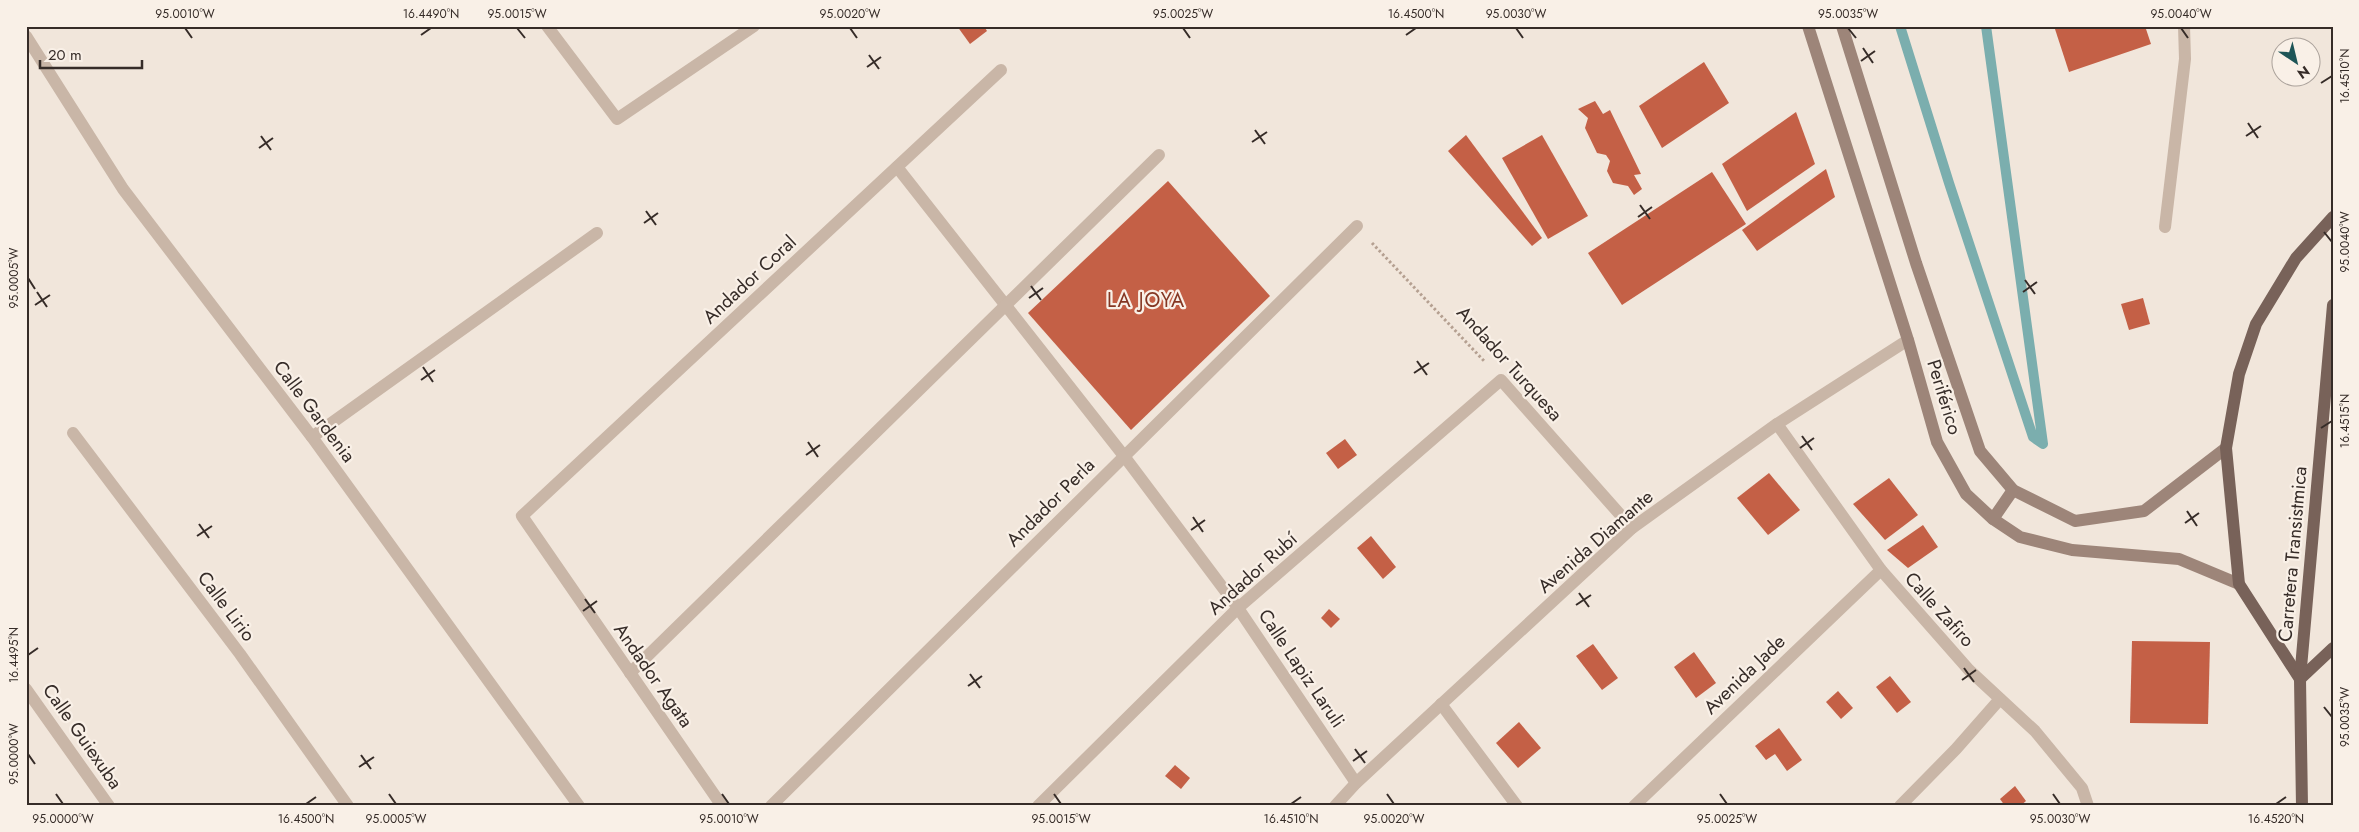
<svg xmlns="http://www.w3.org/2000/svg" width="2359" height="832" viewBox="0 0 2359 832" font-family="Jost,sans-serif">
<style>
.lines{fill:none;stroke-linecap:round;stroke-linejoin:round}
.stream{stroke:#7baeae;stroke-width:10}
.building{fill:#c46046}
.path{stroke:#b5a091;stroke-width:3;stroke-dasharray:2.5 2.5;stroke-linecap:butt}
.lane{stroke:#c9b6a7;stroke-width:12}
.street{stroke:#c9b6a7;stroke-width:12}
.secondary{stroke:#9d8579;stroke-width:12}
.primary{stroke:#786259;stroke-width:12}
.ticks{fill:none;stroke:#362c28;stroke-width:2}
.labels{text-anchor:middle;stroke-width:4.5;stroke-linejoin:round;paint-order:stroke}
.street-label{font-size:19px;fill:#362c28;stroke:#f9f0e7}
.neighbourhood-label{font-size:20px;letter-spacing:1px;fill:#843622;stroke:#f9f0e7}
.neatline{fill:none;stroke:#362c28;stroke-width:2}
.ticks-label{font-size:12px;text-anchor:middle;fill:#362c28}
</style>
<rect width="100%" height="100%" fill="#f1e6db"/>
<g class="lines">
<path class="stream" d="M1900 26 1949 183 2033 437 2043 444 1986 26"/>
</g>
<g class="building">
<path d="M957 26H984L987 31 970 44Z"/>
<path d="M2054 26H2145L2151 44 2069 72Z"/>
<path d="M1704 62 1729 103 1662 148 1639 106Z"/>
<path d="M1595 101 1603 114 1610 110 1641 174 1634 175 1642 189 1634 195 1628 186 1613 183 1607 171 1610 161 1606 155 1597 153 1585 128 1588 118 1578 109Z"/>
<path d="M1796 112 1815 164 1747 211 1722 164Z"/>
<path d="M1466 135 1542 238 1532 246 1448 151Z"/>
<path d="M1542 135 1588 216 1548 239 1502 158Z"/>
<path d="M1826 169 1835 197 1757 251 1742 230Z"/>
<path d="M1712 172 1746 224 1622 305 1588 253Z"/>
<path d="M1168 181 1270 296 1131 430 1028 313Z"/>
<path d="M2143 298 2150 324 2129 330 2121 304Z"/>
<path d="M1345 439 1357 455 1338 469 1326 453Z"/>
<path d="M1769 473 1800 510 1768 535 1737 498Z"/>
<path d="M1889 478 1918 515 1885 540 1853 504Z"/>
<path d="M1923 525 1938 547 1908 568 1887 550Z"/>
<path d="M1371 536 1396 567 1383 579 1357 548Z"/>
<path d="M1329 609 1340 619 1331 628 1321 618Z"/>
<path d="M2132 641 2210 642 2208 724 2130 723Z"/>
<path d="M1593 644 1618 678 1602 690 1576 656Z"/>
<path d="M1694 652 1716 683 1696 698 1674 667Z"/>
<path d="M1890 676 1911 702 1897 713 1876 687Z"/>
<path d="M1838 691 1853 708 1841 719 1826 702Z"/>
<path d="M1519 722 1541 748 1518 768 1496 743Z"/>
<path d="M1779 728 1802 760 1787 771 1775 754 1766 760 1755 746Z"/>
<path d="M1175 765 1190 778 1181 789 1165 776Z"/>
<path d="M2015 786 2026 801 2020 806H2005L2000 799Z"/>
</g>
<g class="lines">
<path class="path" d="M1372 243 1485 362"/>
<g class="lane">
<path d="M547 26 617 119 754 26"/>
<path d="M2165 227 2185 59 2184 26"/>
</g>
<g class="street">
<path d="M26 36 123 189 312 437 579 806"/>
<path d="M897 167 1124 456 1238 608 1356 783"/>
<path d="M1777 424 1881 570 1969 670 2035 731 2082 788 2088 806"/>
<path d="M73 433 240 654 348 806"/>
<path d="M312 437 597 233"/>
<path d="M630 673 1159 155"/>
<path d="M26 689 109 806"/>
<path d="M1441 704 1517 806"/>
<path d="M722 806 522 516 1001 70"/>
<path d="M771 806 1357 226"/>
<path d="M1038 806 1238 608 1501 380 1632 528"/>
<path d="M1335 806 1356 783 1632 528 1777 424 1908 340"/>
<path d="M1634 806 1881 570"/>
<path d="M1900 806 1956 749 2000 699"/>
</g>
<g class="secondary">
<path d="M1808 26 1908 340 1937 442 1966 494 1993 519 2020 537 2072 550 2179 559 2239 584"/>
<path d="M1842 26 1916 263 1980 451 2013 490 2075 521 2144 511 2226 448"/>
<path d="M1993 519 2013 490"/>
</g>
<g class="primary">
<path d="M2300 679 2239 584 2226 448 2239 374 2256 324 2296 258 2333 217"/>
<path d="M2300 679 2333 648"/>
<path d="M2302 806 2300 679 2333 305"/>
</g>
</g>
<path class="ticks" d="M185 28 192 38M517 28 525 38M850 28 857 38M1183 28 1190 38M1516 28 1523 38M1848 28 1856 38M2181 28 2188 38M421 35 431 28M1406 35 1416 28M1863 48 1873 63M869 55 879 69M1861 61 1875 51M867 67 881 57M2321 83 2332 76M2248 123 2258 138M1255 130 1265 144M261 136 271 150M2246 136 2261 126M1252 142 1267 132M259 148 273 138M1640 205 1650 219M646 211 656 225M1638 217 1652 207M644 223 658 213M2324 232 2332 242M28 278 35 289M2025 280 2035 294M1031 286 1041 300M37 292 47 307M2023 292 2037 282M1029 298 1043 288M35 305 50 295M1417 361 1427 375M423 367 433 382M1414 373 1429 363M421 380 435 370M2321 428 2332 421M1802 436 1812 450M808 442 818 457M1800 448 1814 438M806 455 820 445M2187 511 2197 526M1193 517 1203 532M2185 523 2199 513M199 524 209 538M1191 530 1205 520M197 536 212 526M1579 593 1589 607M585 599 595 613M1576 605 1591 595M583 611 597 601M28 655 38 648M1964 668 1974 682M970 674 980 688M1962 680 1976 670M968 686 982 676M2324 707 2332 717M1355 749 1365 763M28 754 35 764M361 755 371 769M1353 761 1367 751M359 767 374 757M56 794 63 804M389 794 396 804M722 794 729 804M1054 794 1061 804M1387 794 1394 804M1720 794 1727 804M2053 794 2060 804M306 804 316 797M1291 804 1301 797M2276 804 2286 797"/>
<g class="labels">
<g class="street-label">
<text transform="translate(749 279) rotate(-43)" y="7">Andador Coral</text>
<text transform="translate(1510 363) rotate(48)" y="7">Andador Turquesa</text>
<text transform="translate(1945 397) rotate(73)" y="7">Periférico</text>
<text transform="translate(315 411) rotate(53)" y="7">Calle Gardenia</text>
<text transform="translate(1050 502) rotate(-45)" y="7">Andador Perla</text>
<text transform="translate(1595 541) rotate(-41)" y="7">Avenida Diamante</text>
<text transform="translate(2292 554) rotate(-85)" y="7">Carretera Transistmica</text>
<text transform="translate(1252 573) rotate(-42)" y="7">Andador Rubí</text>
<text transform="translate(227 606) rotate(53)" y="7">Calle Lirio</text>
<text transform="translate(1940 609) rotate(48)" y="7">Calle Zafiro</text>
<text transform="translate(1302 668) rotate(56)" y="7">Calle Lapiz Laruli</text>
<text transform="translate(1744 674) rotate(-44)" y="7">Avenida Jade</text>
<text transform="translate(654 675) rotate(55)" y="7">Andador Agata</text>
<text transform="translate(83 736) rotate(55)" y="7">Calle Guiexuba</text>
</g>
<g class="neighbourhood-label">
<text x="1146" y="307">LA JOYA</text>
</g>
</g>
<rect width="2359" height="832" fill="none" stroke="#f9f0e7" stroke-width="55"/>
<g transform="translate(2296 62) rotate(145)"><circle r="24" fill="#f9f0e7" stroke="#aba29b"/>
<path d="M0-4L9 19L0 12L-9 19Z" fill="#1e5557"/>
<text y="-8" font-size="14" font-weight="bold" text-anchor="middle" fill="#362c28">N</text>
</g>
<path d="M40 60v8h102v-8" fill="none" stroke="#362c28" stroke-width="2.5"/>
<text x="48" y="60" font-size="15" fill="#362c28" stroke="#f9f0e7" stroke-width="4" paint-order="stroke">20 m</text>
<rect x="28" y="28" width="2304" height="776" class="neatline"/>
<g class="ticks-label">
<text x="185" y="18">95.0010°W</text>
<text x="431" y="18">16.4490°N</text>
<text x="517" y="18">95.0015°W</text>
<text x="850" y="18">95.0020°W</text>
<text x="1183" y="18">95.0025°W</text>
<text x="1416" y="18">16.4500°N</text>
<text x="1516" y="18">95.0030°W</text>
<text x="1848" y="18">95.0035°W</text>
<text x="2181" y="18">95.0040°W</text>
<text transform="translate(2345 76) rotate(-90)" y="4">16.4510°N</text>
<text transform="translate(2345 242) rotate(-90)" y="4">95.0040°W</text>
<text transform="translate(14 278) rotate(-90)" y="4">95.0005°W</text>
<text transform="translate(2345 421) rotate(-90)" y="4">16.4515°N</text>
<text transform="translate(14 655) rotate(-90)" y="4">16.4495°N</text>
<text transform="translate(2345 717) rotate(-90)" y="4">95.0035°W</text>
<text transform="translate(14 754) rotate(-90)" y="4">95.0000°W</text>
<text x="63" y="823">95.0000°W</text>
<text x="306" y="823">16.4500°N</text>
<text x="396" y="823">95.0005°W</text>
<text x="729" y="823">95.0010°W</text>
<text x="1061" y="823">95.0015°W</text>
<text x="1291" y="823">16.4510°N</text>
<text x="1394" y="823">95.0020°W</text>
<text x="1727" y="823">95.0025°W</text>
<text x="2060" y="823">95.0030°W</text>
<text x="2276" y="823">16.4520°N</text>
</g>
</svg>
